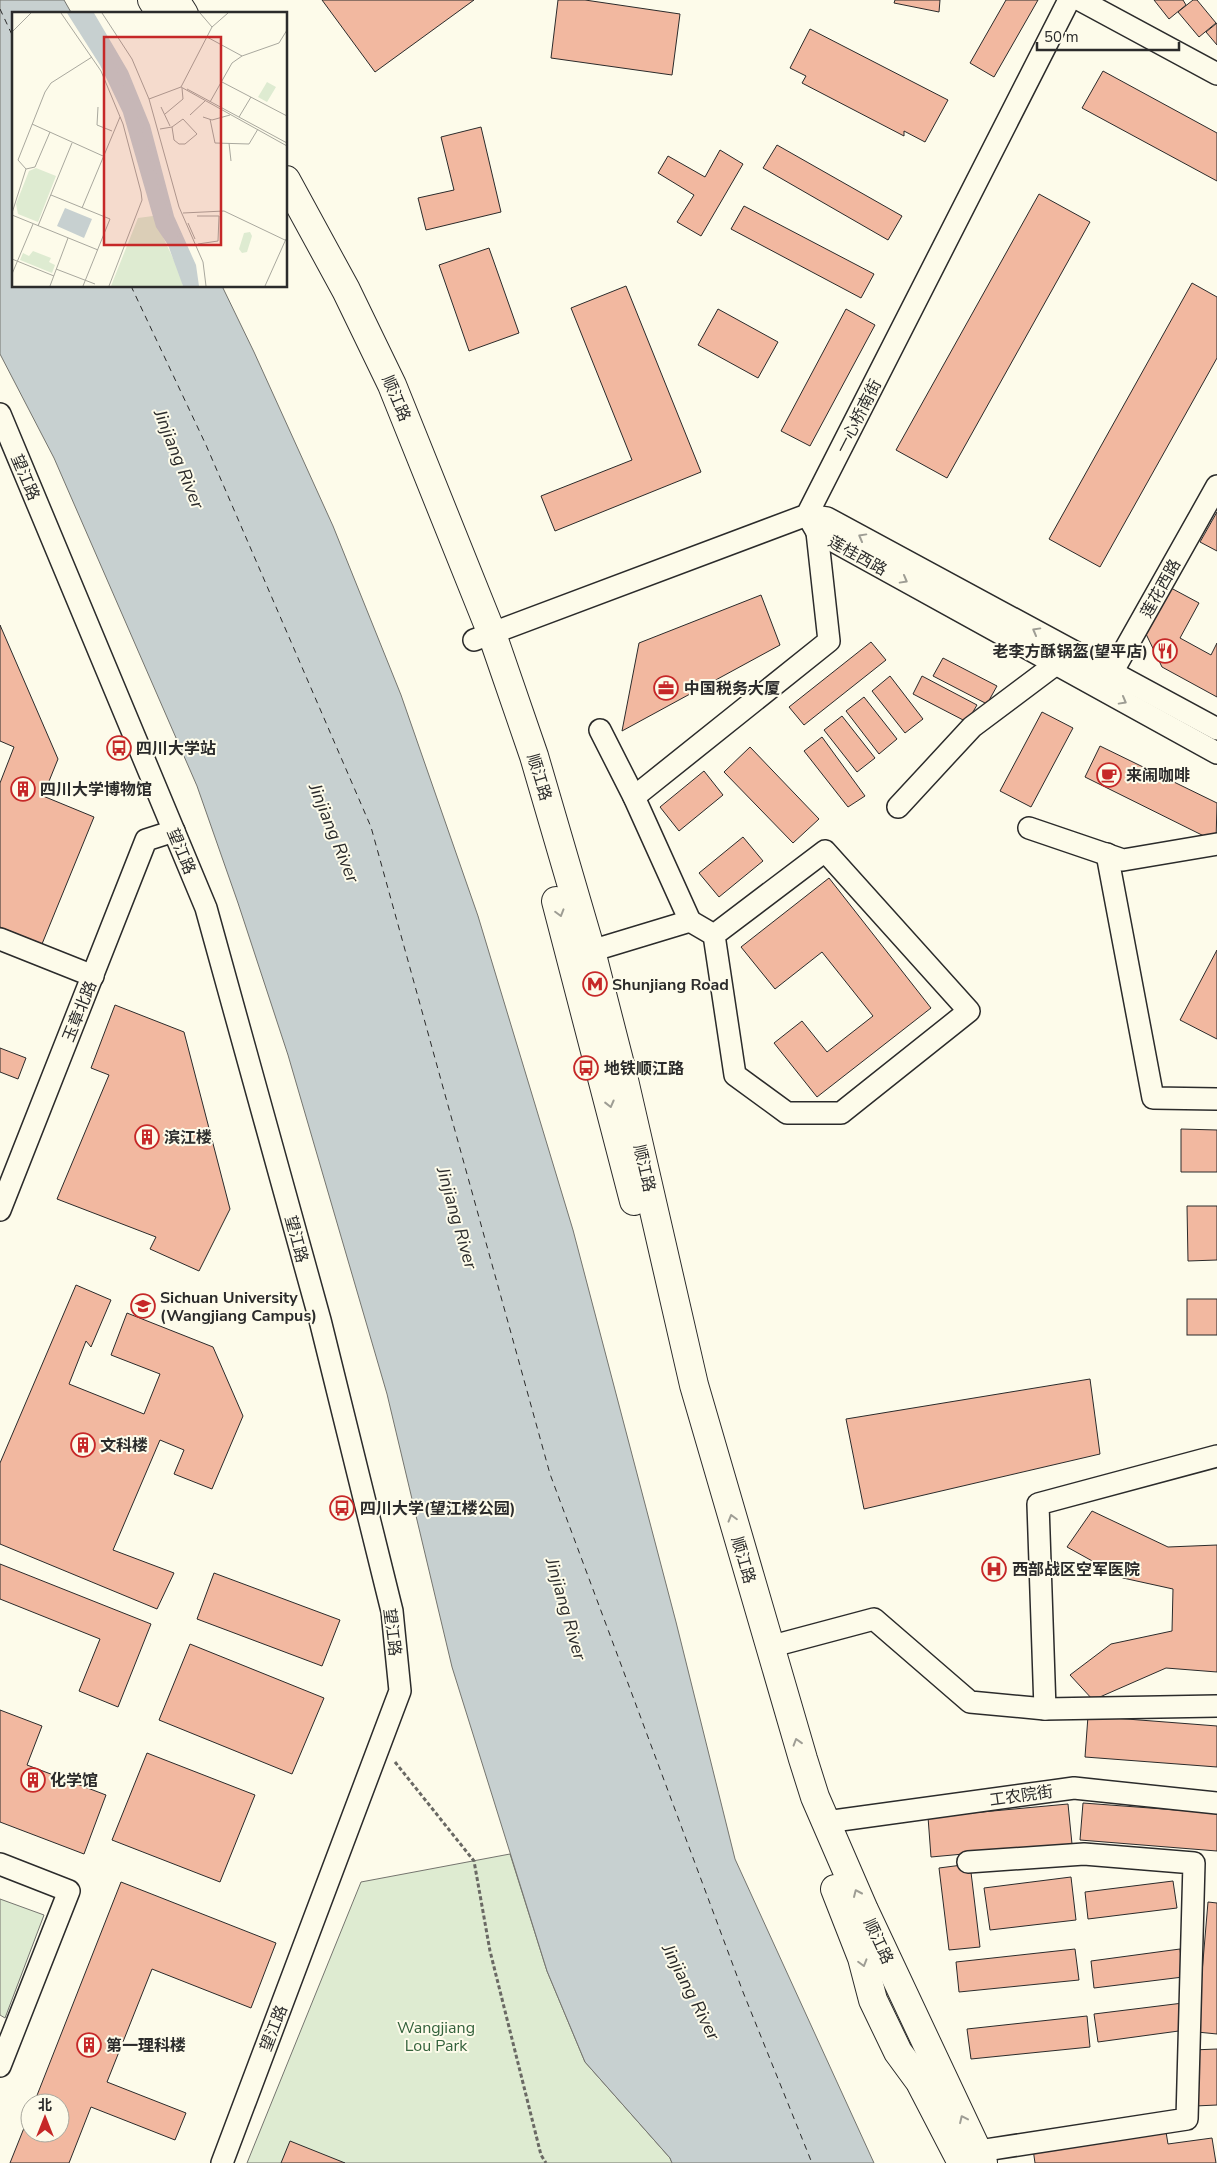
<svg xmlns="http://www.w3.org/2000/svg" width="1217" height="2163" viewBox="0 0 1217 2163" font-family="'Nunito Sans','Noto Sans SC',sans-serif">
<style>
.green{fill:#deebd1;stroke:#74746e}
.water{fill:#c7d0d0;stroke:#74746e}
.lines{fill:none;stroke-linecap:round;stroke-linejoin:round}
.ferry{stroke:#2b2b2b;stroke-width:1;stroke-dasharray:6 5;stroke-linecap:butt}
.building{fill:#f2b8a0;stroke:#2b2b2b}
.minor-casing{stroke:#2b2b2b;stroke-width:24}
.major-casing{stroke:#2b2b2b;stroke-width:30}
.path{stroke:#6a6964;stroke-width:3;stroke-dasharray:4 2.5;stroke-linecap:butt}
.minor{stroke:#fdfbea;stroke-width:21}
.major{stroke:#fdfbea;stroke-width:28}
.oneway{stroke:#9e9d94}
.labels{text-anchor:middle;stroke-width:4;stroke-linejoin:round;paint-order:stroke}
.street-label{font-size:16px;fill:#2b2b2b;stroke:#fdfbea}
.poi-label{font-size:16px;font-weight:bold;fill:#2b2b2b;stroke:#fdfbea;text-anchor:start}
.park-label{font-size:16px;fill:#34623c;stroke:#fdfbea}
.water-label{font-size:18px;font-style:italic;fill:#2b2b2b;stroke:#fdfbea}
.inset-river{fill:none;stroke:#c7d0d0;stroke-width:2.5}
.inset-road{fill:none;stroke:#a9a89e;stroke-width:1}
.view{fill:#c62828;fill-opacity:0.15;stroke:#c62828;stroke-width:2.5}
.inset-edge{fill:none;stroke:#2b2b2b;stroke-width:2.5}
</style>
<rect width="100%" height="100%" fill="#fdfbea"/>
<g class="green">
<path d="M510 1854 547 1971 585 2062 670 2158 672 2163H247L361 1882Z"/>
<path d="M0 1899 44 1915 5 2018 0 2015Z"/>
</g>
<path class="water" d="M0 0H64L72 14H14V286H222L254 352 333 526 401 695 478 916 573 1230 676 1622 735 1859 874 2163H672L670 2158 585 2062 547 1971 452 1667 387 1394 288 1055 238 903 197 786 54 458 0 354Z"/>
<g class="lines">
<g class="ferry">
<path d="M0 9 14 39"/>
<path d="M131 286 206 445 371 827 550 1474 743 1992 812 2163"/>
</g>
</g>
<g class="building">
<path d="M322 0H474L375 72Z"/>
<path d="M558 0H585L680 14 672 75 551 58Z"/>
<path d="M895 0H940L939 12 894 3Z"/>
<path d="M1006 0H1038L994 77 970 63Z"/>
<path d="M1154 0H1183L1186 5 1169 19Z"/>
<path d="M1193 0H1197L1216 23 1199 37 1178 12Z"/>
<path d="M1217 23V45L1206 32Z"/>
<path d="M810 29 948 100 925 142 904 131V136L802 83 806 76 790 68Z"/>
<path d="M1103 71 1217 133V181L1082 108Z"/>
<path d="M481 127 501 212 426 230 418 198 454 190 441 137Z"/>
<path d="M777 145 902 216 888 240 763 168Z"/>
<path d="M720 150 743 164 701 236 677 222 694 195 658 173 668 156 705 177Z"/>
<path d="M1039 194 1090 222 947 478 896 450Z"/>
<path d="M744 206 874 274 861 298 731 229Z"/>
<path d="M489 248 519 333 469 351 439 265Z"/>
<path d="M1192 283 1217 297V358L1100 567 1049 539Z"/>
<path d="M626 286 701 472 555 531 541 496 632 460 571 308Z"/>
<path d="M718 309 778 342 758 378 698 345Z"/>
<path d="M846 309 875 325 810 446 781 431Z"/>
<path d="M1217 512V551L1200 542Z"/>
<path d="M1171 588 1199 603 1180 638 1211 655 1217 643V697L1162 667 1146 634Z"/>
<path d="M761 595 780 645 622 731 639 643Z"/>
<path d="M0 625 58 759 43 796 94 817 42 944 0 927V783L14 747 0 741Z"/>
<path d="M871 642 886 660 804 725 789 707Z"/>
<path d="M943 658 997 686 987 704 933 676Z"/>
<path d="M890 676 923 719 905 733 872 691Z"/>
<path d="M922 676 977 705 967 722 913 694Z"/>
<path d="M864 697 897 739 879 754 846 711Z"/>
<path d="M1042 712 1073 728 1031 807 1000 791Z"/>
<path d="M842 716 875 758 857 772 824 730Z"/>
<path d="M822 737 865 796 848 807 804 751Z"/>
<path d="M1100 746 1217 803 1216 842 1085 777Z"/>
<path d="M750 747 819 819 793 843 724 772Z"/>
<path d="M704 771 723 795 679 831 660 807Z"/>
<path d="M743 837 763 861 719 897 699 873Z"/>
<path d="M829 878 931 1008 817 1097 774 1043 802 1021 827 1052 873 1016 822 952 775 989 741 947Z"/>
<path d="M1217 950V1039L1180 1020Z"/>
<path d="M115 1005 184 1032 230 1209 199 1271 150 1249 156 1237 57 1199 109 1075 91 1068Z"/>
<path d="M0 1048 26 1058 18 1079 0 1072Z"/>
<path d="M1181 1129 1217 1130V1172H1181Z"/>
<path d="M1187 1206H1217V1260L1188 1261Z"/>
<path d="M76 1285 111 1300 91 1347 86 1341 69 1384 144 1414 160 1374 111 1355 127 1313 213 1347 243 1416 212 1489 174 1474 184 1450 160 1440 113 1550 174 1573 157 1609 0 1544V1463Z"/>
<rect x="1187" y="1299" width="30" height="36"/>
<path d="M1090 1379 1100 1454 864 1509 846 1419Z"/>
<path d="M1092 1511 1168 1547 1217 1545V1672L1166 1668 1093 1700 1070 1675 1111 1644 1172 1631 1173 1589 1123 1578 1067 1547Z"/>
<path d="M0 1564 151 1624 118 1707 79 1691 100 1639 0 1599Z"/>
<path d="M214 1573 340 1620 322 1666 197 1619Z"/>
<path d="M190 1644 324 1698 292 1774 159 1720Z"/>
<path d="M0 1710 42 1726 27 1765 106 1795 84 1854 0 1822Z"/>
<path d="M1088 1716 1217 1726V1767L1085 1757Z"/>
<path d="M147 1753 255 1795 220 1882 112 1840Z"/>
<path d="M1083 1803 1217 1813V1851L1080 1840Z"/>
<path d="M1068 1804 1072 1844 931 1857 928 1817Z"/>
<path d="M970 1864 980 1947 949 1950 939 1868Z"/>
<path d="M1071 1877 1076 1920 990 1930 984 1888Z"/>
<path d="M1173 1881 1177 1908 1088 1919 1085 1892Z"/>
<path d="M121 1882 276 1943 251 2008 152 1969 107 2082 186 2113 175 2140 91 2107 69 2163H10L30 2113V2133H60V2103H34Z"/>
<path d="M1208 1902 1217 1903V2034L1197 2032Z"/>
<path d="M1075 1949 1079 1980 959 1992 956 1962Z"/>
<path d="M1180 1949 1183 1977 1094 1988 1091 1961Z"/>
<path d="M1183 2003 1186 2030 1098 2042 1094 2014Z"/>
<path d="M1087 2016 1090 2047 971 2059 967 2029Z"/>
<path d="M1217 2049V2105L1195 2106 1192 2050Z"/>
<path d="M1166 2132 1168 2144 1212 2138 1216 2163H1035L1033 2149Z"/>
<path d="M290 2141 345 2163H281Z"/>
</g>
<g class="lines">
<g class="minor-casing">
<g id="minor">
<path d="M1080 0 1217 74"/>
<path d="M0 414 206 908 320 1320 392 1611 400 1691 222 2163"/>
<path d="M807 515 817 532 1217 753"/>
<path d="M807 515 827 518 1217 729"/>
<path d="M474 640 807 515 1069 0"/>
<path d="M1105 685 1217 486"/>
<path d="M600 730 634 797 690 921"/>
<path d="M634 797 829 641 817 532"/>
<path d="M898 807 972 727 1056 664"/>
<path d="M1029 828 1123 860 1217 844"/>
<path d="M1107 854 1153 1098 1217 1099"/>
<path d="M0 939 93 976"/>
<path d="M591 951 690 921 714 935 825 851 969 1011 841 1113H787L735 1075 714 935"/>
<path d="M0 1210 146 840 174 831"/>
<path d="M769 1647 874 1619 970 1702 1045 1709 1217 1706"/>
<path d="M1045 1709 1038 1504 1217 1456"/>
<path d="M826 1822 1074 1788 1217 1803"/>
<path d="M968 1862 1084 1854 1194 1863 1187 2119 979 2151"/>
<path d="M0 1864 69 1891 0 2066"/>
</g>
</g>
<g class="major-casing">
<g id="major">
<path d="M152 0 161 14"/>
<path d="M175 0 184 14"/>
<path d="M286 180 346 290 392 385 492 634 534 756 591 951 624 1080 694 1385 803 1759 815 1797 864 1910 983 2163"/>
<path d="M556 901 634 1201"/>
<path d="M835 1889 862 1958 873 2000 898 2052 920 2082 962 2163"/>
</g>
</g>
<path class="path" d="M395 1762 474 1861 490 1951 541 2155 546 2163"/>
<use href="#minor" class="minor"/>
<use href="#major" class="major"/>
</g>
<defs><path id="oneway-chevron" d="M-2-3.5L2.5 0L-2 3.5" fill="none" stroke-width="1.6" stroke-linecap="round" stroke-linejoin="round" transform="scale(1.25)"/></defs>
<g class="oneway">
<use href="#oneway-chevron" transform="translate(862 537) rotate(-151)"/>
<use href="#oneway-chevron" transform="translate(904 580) rotate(29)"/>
<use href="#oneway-chevron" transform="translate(1036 631) rotate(-151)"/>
<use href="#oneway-chevron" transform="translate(1123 701) rotate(29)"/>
<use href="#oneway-chevron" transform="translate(560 913) rotate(74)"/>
<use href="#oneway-chevron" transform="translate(610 1104) rotate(76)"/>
<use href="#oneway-chevron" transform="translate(732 1518) rotate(-106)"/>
<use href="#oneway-chevron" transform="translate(797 1742) rotate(-107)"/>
<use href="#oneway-chevron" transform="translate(857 1893) rotate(-114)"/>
<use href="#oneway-chevron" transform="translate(863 1963) rotate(74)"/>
<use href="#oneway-chevron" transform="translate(963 2119) rotate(-115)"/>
</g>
<defs>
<g id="restaurant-ring" transform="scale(1.25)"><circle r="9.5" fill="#fdfbea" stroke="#c62828" stroke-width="1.5"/><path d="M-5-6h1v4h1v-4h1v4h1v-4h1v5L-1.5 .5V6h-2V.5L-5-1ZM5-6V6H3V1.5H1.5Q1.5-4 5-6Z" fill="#c62828"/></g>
<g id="office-ring" transform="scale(1.25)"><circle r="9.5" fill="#fdfbea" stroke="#c62828" stroke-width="1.5"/><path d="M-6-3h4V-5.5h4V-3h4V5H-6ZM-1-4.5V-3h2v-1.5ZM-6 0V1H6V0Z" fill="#c62828"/></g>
<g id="bus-ring" transform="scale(1.25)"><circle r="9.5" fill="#fdfbea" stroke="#c62828" stroke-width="1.5"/><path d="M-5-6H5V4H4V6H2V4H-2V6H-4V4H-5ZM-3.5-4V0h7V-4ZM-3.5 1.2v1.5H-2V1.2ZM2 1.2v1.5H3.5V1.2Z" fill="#c62828"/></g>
<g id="cafe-ring" transform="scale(1.25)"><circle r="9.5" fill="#fdfbea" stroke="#c62828" stroke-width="1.5"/><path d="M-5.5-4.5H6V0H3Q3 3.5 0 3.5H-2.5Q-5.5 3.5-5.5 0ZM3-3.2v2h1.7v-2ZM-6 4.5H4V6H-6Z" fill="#c62828"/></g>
<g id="building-ring" transform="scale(1.25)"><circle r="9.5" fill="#fdfbea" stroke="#c62828" stroke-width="1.5"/><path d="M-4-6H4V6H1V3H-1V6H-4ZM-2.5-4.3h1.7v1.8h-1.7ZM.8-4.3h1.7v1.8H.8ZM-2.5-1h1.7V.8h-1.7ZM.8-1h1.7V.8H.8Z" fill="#c62828"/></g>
<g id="metro-ring" transform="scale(1.25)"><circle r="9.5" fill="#fdfbea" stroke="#c62828" stroke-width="1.5"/><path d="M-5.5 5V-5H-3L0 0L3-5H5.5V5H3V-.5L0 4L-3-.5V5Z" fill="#c62828"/></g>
<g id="university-ring" transform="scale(1.25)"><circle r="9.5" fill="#fdfbea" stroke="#c62828" stroke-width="1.5"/><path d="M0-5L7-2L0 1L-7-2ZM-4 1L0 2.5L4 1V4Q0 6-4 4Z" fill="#c62828"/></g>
<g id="hospital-ring" transform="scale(1.25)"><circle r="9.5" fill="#fdfbea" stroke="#c62828" stroke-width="1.5"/><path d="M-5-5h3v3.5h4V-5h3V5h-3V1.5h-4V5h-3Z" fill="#c62828"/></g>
</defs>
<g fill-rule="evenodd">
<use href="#restaurant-ring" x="1165" y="651"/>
<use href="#office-ring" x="666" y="688"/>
<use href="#bus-ring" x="119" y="748"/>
<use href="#cafe-ring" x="1109" y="775"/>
<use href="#building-ring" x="23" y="789"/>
<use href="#metro-ring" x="595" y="984"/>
<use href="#bus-ring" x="586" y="1068"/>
<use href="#building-ring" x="147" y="1137"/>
<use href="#university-ring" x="143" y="1306"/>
<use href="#building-ring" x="83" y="1445"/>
<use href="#bus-ring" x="342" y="1508"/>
<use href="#hospital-ring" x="994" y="1569"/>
<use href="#building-ring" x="33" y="1780"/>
<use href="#building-ring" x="89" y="2045"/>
</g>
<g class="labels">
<g class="street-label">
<text transform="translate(397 398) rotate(67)" y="6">顺江路</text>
<text transform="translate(858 416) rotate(-63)" y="6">一心桥南街</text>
<text transform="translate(26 477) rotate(67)" y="6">望江路</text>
<text transform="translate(858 555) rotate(29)" y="6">莲桂西路</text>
<text transform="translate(1160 588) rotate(-61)" y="6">莲花西路</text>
<text transform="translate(540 777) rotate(73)" y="6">顺江路</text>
<text transform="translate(182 851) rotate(67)" y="6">望江路</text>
<text transform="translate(79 1011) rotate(-68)" y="6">玉章北路</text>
<text transform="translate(645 1168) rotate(77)" y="6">顺江路</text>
<text transform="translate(297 1239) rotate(75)" y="6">望江路</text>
<text transform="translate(744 1560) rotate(74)" y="6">顺江路</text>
<text transform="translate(393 1632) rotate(83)" y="6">望江路</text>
<text transform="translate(1021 1795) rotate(-8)" y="6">工农院街</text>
<text transform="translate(879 1941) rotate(65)" y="6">顺江路</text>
<text transform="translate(273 2028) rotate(-69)" y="6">望江路</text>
</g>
<g class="poi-label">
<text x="1148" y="657" text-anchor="end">老李方酥锅盔(望平店)</text>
<text x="684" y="694">中国税务大厦</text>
<text x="136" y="754">四川大学站</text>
<text x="1126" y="781">来闹咖啡</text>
<text x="40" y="795">四川大学博物馆</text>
<text x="612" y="990">Shunjiang Road</text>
<text x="604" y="1074">地铁顺江路</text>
<text x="164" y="1143">滨江楼</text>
<text x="160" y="1303">Sichuan University<tspan x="160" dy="18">(Wangjiang Campus)</tspan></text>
<text x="100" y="1451">文科楼</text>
<text x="360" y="1514">四川大学(望江楼公园)</text>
<text x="1012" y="1575">西部战区空军医院</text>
<text x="50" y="1786">化学馆</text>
<text x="106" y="2051">第一理科楼</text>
</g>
<g class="park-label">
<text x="436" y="2033">Wangjiang<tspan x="436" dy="18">Lou Park</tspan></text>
</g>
<g class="water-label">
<text transform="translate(179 459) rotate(68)" y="6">Jinjiang River</text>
<text transform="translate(334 833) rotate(68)" y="6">Jinjiang River</text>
<text transform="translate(457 1218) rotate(74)" y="6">Jinjiang River</text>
<text transform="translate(566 1609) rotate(74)" y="6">Jinjiang River</text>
<text transform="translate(691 1992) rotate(63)" y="6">Jinjiang River</text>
</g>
</g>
<g transform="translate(12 12)">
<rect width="275" height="275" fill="#fdfbea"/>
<path d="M255 70 264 75 255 90 246 85ZM24 156 44 164 26 210 6 202 4 192 17 159ZM141 204 169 263 171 274H99L126 206ZM238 220 240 224 235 240 230 241 227 237 232 221ZM21 239 39 246 37 250 43 253 40 261 8 248 11 241 17 244Z" fill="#deebd1"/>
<path d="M55 1H82L116 59 138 113 162 204 184 253 187 274H171L156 233 144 215 111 101 88 53ZM53 196 80 207 72 226 45 214Z" fill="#c7d0d0"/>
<path class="inset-river" d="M80 1 127 105 145 167 181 261V274"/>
<path class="inset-road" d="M49 1 89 59 111 112 129 180 130 188 97 274M90 1 120 47 137 87 167 195 191 250 194 274M188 1 200 15M0 20 19 1M195 25 230 44M210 70 275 104M169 75 275 134M175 77 275 131M137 87 169 75 200 15 216 1M198 90 220 51 230 44 267 31 275 18M86 95 85 113 100 119M149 95 158 114M153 102 171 87 170 76M178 103 193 89M191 105 200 108 218 103M227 105 239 85M198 107 203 131 237 132 246 117M20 112 91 144M148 117 160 115 171 107 185 122 173 132H167L162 128 160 115M217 131 219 149M14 157 23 155 38 120M39 183 98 207 71 274M70 196 108 105M0 201 14 157 6 148 33 80 39 71 80 45M171 201 212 199 275 229M0 203 86 238M185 204H207L206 229 186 232M176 211 183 227M26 214 60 131M0 247 42 264M44 257 83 272M0 262 21 212M38 274 56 226M253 274 274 227"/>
<path class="view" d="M92 25H209V233H92Z"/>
<rect width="275" height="275" class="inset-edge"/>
</g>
<g transform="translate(45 2118)"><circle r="24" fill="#fdfbea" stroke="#a9a89e"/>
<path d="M0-4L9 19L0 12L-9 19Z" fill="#c62828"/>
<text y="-8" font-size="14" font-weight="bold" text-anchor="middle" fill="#2b2b2b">北</text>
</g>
<path d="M1037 42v8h142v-8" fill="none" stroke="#2b2b2b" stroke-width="2.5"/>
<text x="1044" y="42" font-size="15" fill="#2b2b2b" stroke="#fdfbea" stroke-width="4" paint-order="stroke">50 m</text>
</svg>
